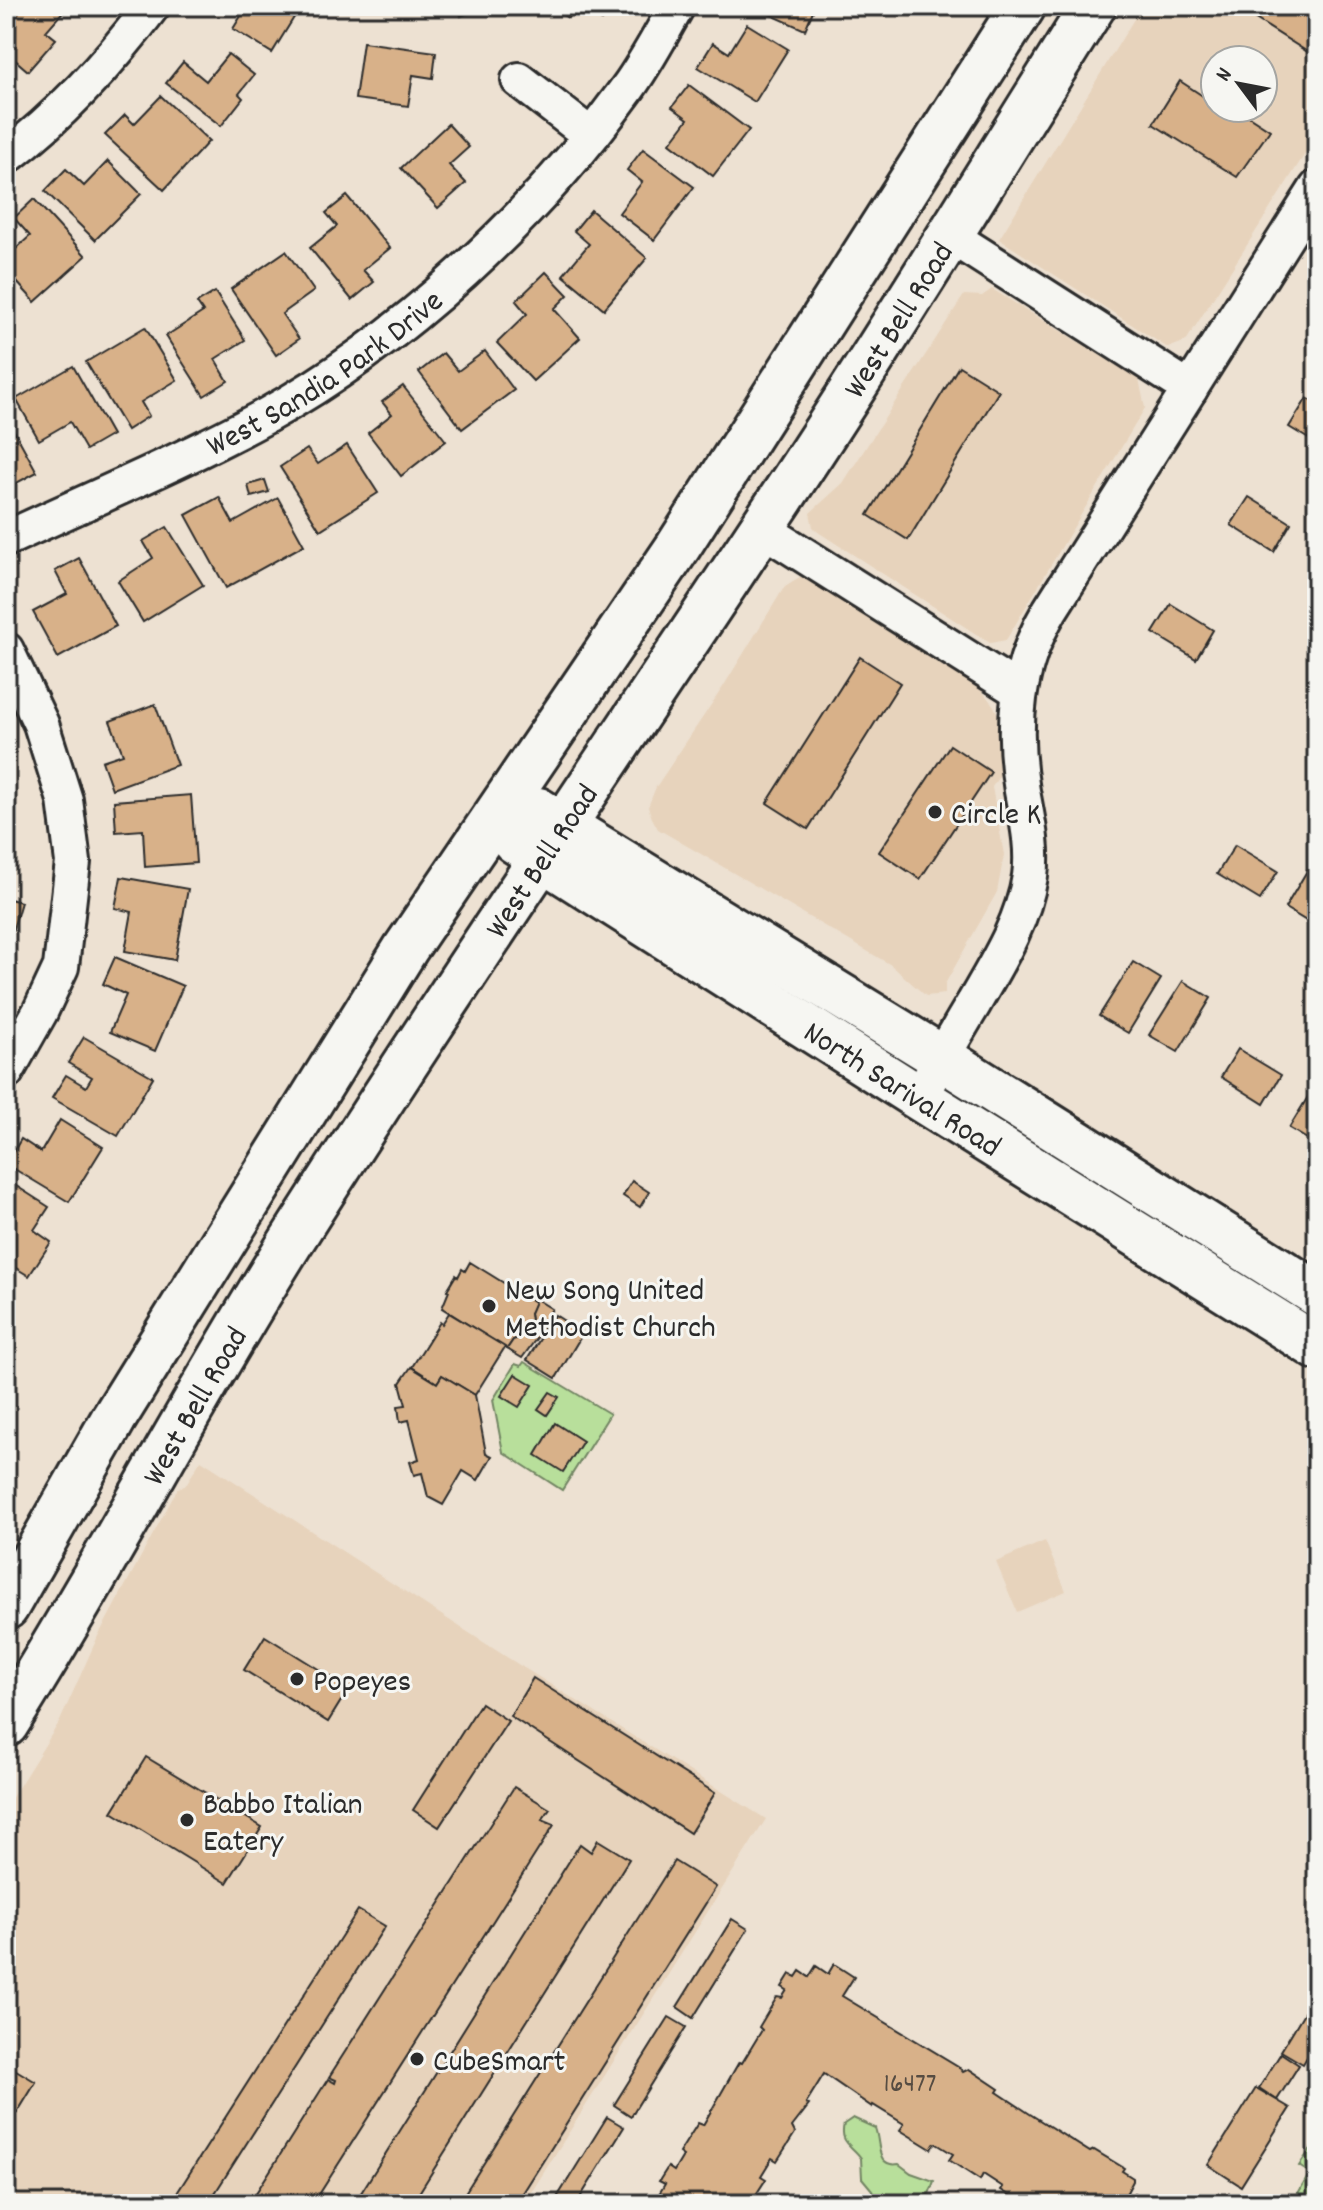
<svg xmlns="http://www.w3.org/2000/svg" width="1323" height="2210" viewBox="0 0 1323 2210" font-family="Dekko,sans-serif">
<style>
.built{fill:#e7d3bc;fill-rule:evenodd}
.green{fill:#b8df9b;stroke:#728563;stroke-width:2}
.building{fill:#d8b189;stroke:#2b2b2b;stroke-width:2}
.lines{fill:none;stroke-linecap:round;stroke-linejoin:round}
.minor-casing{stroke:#2b2b2b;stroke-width:40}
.major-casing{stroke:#2b2b2b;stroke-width:50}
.minor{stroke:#f6f6f2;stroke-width:34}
.major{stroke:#f6f6f2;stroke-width:44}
.poi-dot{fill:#2b2b2b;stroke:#f6f6f2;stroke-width:3}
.labels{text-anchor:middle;stroke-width:6;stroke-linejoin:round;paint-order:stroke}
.number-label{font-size:28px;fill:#564c42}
.street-label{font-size:32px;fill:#2b2b2b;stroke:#f6f6f2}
.poi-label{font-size:32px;fill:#2b2b2b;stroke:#f6f6f2;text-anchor:start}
</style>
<rect width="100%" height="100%" fill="#ede1d2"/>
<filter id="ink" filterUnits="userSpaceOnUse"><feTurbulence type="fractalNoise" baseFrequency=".0125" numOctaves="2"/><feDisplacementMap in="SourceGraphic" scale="16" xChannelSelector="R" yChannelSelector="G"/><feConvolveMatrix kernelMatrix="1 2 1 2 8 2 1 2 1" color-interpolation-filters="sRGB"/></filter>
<g filter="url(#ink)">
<g class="built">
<path d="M1142 6H1317V135L1186 341 1168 348 999 239ZM1215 60H1263V108H1215Z"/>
<path d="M992 289 1139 379 1145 408 1006 640 990 643 818 532 813 527 810 513 843 483 964 295 982 296Z"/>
<path d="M803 575 979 687 994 706 999 717 1001 773 992 787 1004 855 997 892 945 984V994L926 996 891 965 658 829 652 818 648 807 656 787 723 687 785 586Z"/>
<path d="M201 1460 505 1656 766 1819 524 2204H6V1807L60 1721 98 1636 178 1488 185 1486Z"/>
<path d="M1045 1541 1066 1591 1017 1612 996 1562Z"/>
</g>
<g class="green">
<path d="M524 1362 610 1414 562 1490 503 1452 493 1400 515 1364 521 1366Z"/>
<path d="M853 2118 875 2128C881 2143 875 2168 899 2164L911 2173 934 2181 929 2194 919 2204H874L872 2190 862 2178 861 2158C852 2145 839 2143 844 2124Z"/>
<path d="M1317 2140V2204L1297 2195 1310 2173 1299 2166Z"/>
</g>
<g class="building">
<path d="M6 6H68L46 31 56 39 28 71 6 52 14 39 6 32Z"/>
<path d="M247 6H301L272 53 233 29Z"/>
<path d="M458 6H488L461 16Z"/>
<path d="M549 6H575L568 18Z"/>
<path d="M580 6H611L602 20Z"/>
<path d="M751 6H815L805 30Z"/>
<path d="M1235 6H1317V58Z"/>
<path d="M747 24 788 49 755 102 698 67 713 43 729 53Z"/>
<path d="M363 42 436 52 433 78 413 75 408 106 355 99Z"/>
<path d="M228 54 254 75 239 94 243 98 221 126 166 83 183 62 206 81Z"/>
<path d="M1180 81 1215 104V108H1236L1270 130 1237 177 1153 124Z"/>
<path d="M689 85 749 130 713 176 670 143 688 119 672 107Z"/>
<path d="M161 96 209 141 164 190 105 135 125 115 134 124Z"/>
<path d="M448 124 469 147 449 165 466 183 438 208 401 168Z"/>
<path d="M643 149 694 187 654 240 619 213 642 182 627 170Z"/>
<path d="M108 161 141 194 95 240 45 191 66 169 84 186Z"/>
<path d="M347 196 390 248 363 270 374 282 352 300 310 248 337 226 326 213Z"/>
<path d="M34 199 86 256 35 302 6 270V258L30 236 14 218Z"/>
<path d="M591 210 647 258 604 309 563 275 589 244 574 231Z"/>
<path d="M286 251 314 291 282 314 299 339 276 355 231 289Z"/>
<path d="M546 272 568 295 554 309 580 338 533 381 497 343 527 314 516 301Z"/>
<path d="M215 292 245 340 215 359 228 381 204 396 166 336 203 312 197 303Z"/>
<path d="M145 327 177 380 141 402 149 416 127 430 86 362Z"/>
<path d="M485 351 514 390 462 429 419 372 443 353 458 371Z"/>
<path d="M73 366 112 435 86 450 70 422 39 440 16 399Z"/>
<path d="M959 366 999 391 908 540 868 515Z"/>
<path d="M403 386 446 441 401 476 368 433 392 414 382 402Z"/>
<path d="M1307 398 1317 404V444L1289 427Z"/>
<path d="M6 416 37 472 11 486 6 477Z"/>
<path d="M347 445 378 493 320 530 280 467 307 449 318 464Z"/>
<path d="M265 480 269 492 251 497 248 485Z"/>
<path d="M219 497 233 523 278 498 304 545 226 588 186 515Z"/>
<path d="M1249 497 1291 523 1274 552 1231 525Z"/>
<path d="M167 527 203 585 143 622 118 581 153 558 143 541Z"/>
<path d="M79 558 116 626 58 658 33 612 67 594 55 571Z"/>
<path d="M1171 604 1213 630 1196 659 1153 633Z"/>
<path d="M860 657 900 683 808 829 767 803Z"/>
<path d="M155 704 177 765 112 789 102 761 123 754 110 721Z"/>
<path d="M950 745 991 772 920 879 879 852Z"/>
<path d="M6 787H9L15 815 6 817Z"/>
<path d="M191 795 196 863 145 867 143 830 116 832 114 801Z"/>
<path d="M1235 845 1278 871 1260 900 1217 874Z"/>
<path d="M1317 854V918L1313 925 1285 908Z"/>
<path d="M121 877 188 889 175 960 125 951 132 912 115 908Z"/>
<path d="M6 898 21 902 13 929 6 927Z"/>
<path d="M115 957 183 986 155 1051 110 1032 126 995 103 984Z"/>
<path d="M1133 962 1161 979 1128 1033 1099 1016Z"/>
<path d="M1183 981 1211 998 1178 1052 1149 1035Z"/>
<path d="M84 1037 153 1077 118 1136 52 1098 66 1075 86 1087 92 1077 68 1063Z"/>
<path d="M1238 1049 1281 1075 1264 1104 1221 1077Z"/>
<path d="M1317 1082V1145L1289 1128Z"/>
<path d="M60 1120 103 1147 69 1202 6 1164 21 1139 41 1152Z"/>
<path d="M632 1181 649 1192 640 1207 623 1196Z"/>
<path d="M10 1182 49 1207 34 1230 51 1242 29 1276 6 1262V1188Z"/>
<path d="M470 1262 536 1303 530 1313 531 1319 519 1338 513 1340 507 1349 442 1308 449 1291 447 1290 456 1275 458 1277 462 1269 465 1271Z"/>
<path d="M536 1299 552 1309 541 1326 544 1328 522 1358 507 1349 513 1340 519 1338 531 1319 530 1313Z"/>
<path d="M449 1313 505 1347 475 1395 442 1375 437 1383 412 1367 440 1322 442 1324Z"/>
<path d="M555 1315 583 1333 556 1378 527 1360Z"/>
<path d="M411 1367 437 1383 442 1375 475 1395 486 1453 492 1456 478 1480 463 1471 443 1505 428 1497 422 1473 414 1475 410 1462 419 1459 409 1420 400 1422 398 1406 406 1405 400 1383Z"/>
<path d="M515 1374 533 1385 519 1407 501 1396Z"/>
<path d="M550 1392 559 1397 547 1415 538 1409Z"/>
<path d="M555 1423 583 1441 563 1472 536 1455Z"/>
<path d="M265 1636 349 1688 328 1722 244 1670Z"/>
<path d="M533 1678 715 1793 690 1833 510 1716Z"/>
<path d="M481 1703 508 1721 439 1827 413 1810Z"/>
<path d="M146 1757 262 1827 227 1883 112 1812Z"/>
<path d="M514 1787 550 1809 542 1820 554 1825 313 2204H249L328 2079 335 2083 336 2080 329 2077Z"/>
<path d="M598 1840 629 1859 412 2204H354L580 1844 591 1852Z"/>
<path d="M674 1861 716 1887 516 2204H458Z"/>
<path d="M358 1910 385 1926 208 2204H170Z"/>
<path d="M732 1919 748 1929 693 2018 677 2007Z"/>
<path d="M834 1964 854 1977 842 1996 958 2066 963 2072 969 2069 999 2089 997 2092 1030 2114 1090 2152 1094 2150 1124 2168 1122 2171 1133 2178V2181L1125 2196 1132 2197 1134 2193 1142 2198 1141 2201 1137 2204H1023L1001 2190 1003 2187 983 2174 980 2180 949 2160 953 2154 935 2143 931 2149 900 2130 904 2124 873 2105 872 2107 824 2074 806 2103 809 2105 792 2127 795 2133 777 2161 772 2158 761 2176 766 2179 750 2204H653L665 2184 659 2181 668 2167 674 2171 683 2156 679 2153 698 2123 703 2125 739 2062 742 2063 762 2030 759 2027 777 1997 782 1998 787 1990 782 1987 790 1974 796 1977 800 1971 809 1977 816 1966 828 1974Z"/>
<path d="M1317 1991V2040L1303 2064 1281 2051Z"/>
<path d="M669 2017 686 2027 631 2116 614 2105Z"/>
<path d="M1281 2053 1299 2065 1277 2100 1259 2088Z"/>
<path d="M6 2064 36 2082 17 2113 11 2109 6 2117Z"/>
<path d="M1256 2088 1290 2108 1241 2186 1208 2165Z"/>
<path d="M607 2117 624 2127 576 2204H553Z"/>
</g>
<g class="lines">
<g class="minor-casing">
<g id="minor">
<path d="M519 80 590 135"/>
<path d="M6 157C61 115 110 62 152 6"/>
<path d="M949 235 1190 389"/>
<path d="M761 528 1018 690"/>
<path id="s1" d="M6 539C92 499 181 462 264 417 401 342 536 215 627 89 646 63 661 34 677 6"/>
<path d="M6 650 41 724 65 800 73 862 61 967 40 1012 6 1072"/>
<path d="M919 1098C937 1066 955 1034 974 1003 997 963 1023 922 1030 876 1034 847 1027 819 1022 791 1011 726 1016 667 1050 610L1317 188"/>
</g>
</g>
<g class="major-casing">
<g id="major">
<path d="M538 810 942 1058 1317 1294"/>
<path id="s2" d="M515 841 919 1098 1317 1347"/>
<path d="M6 1607 114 1418 406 948 678 547 1023 6"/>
<path id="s3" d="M6 1724C106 1565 192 1399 292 1240 460 975 638 717 810 455 907 307 999 155 1093 6"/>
</g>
</g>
<use href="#minor" class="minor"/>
<use href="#major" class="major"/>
</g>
</g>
<g class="poi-dot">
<circle cx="935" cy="812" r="8"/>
<circle cx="489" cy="1306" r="8"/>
<circle cx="297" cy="1679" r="8"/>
<circle cx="187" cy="1820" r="8"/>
<circle cx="417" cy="2059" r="8"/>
</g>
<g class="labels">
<g class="number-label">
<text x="910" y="2091">16477</text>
</g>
<g class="street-label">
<text dy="11" stroke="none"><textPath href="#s3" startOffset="1664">West Bell Road</textPath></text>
<text dy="11" stroke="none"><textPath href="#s1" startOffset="360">West Sandia Park Drive</textPath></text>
<text dy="11" stroke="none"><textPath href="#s3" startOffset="1016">West Bell Road</textPath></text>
<text dy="11" stroke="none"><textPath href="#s2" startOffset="460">North Sarival Road</textPath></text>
<text dy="11" stroke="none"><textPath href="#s3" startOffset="370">West Bell Road</textPath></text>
</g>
<g class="poi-label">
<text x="951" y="823">Circle K</text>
<text x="505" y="1299">New Song United<tspan x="505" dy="37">Methodist Church</tspan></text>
<text x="313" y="1690">Popeyes</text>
<text x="203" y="1813">Babbo Italian<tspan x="203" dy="37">Eatery</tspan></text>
<text x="433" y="2070">CubeSmart</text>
</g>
</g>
<rect width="1323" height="2210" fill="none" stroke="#f6f6f2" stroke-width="32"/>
<rect x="16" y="16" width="1291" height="2178" fill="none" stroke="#2b2b2b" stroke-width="3" filter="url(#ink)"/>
<g transform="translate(1239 84) rotate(302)"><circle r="38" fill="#f6f6f2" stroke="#a5a5a2" stroke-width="2"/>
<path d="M0-6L14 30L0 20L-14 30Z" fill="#2b2b2b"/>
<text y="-12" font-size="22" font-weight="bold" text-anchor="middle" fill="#2b2b2b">N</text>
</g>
</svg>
